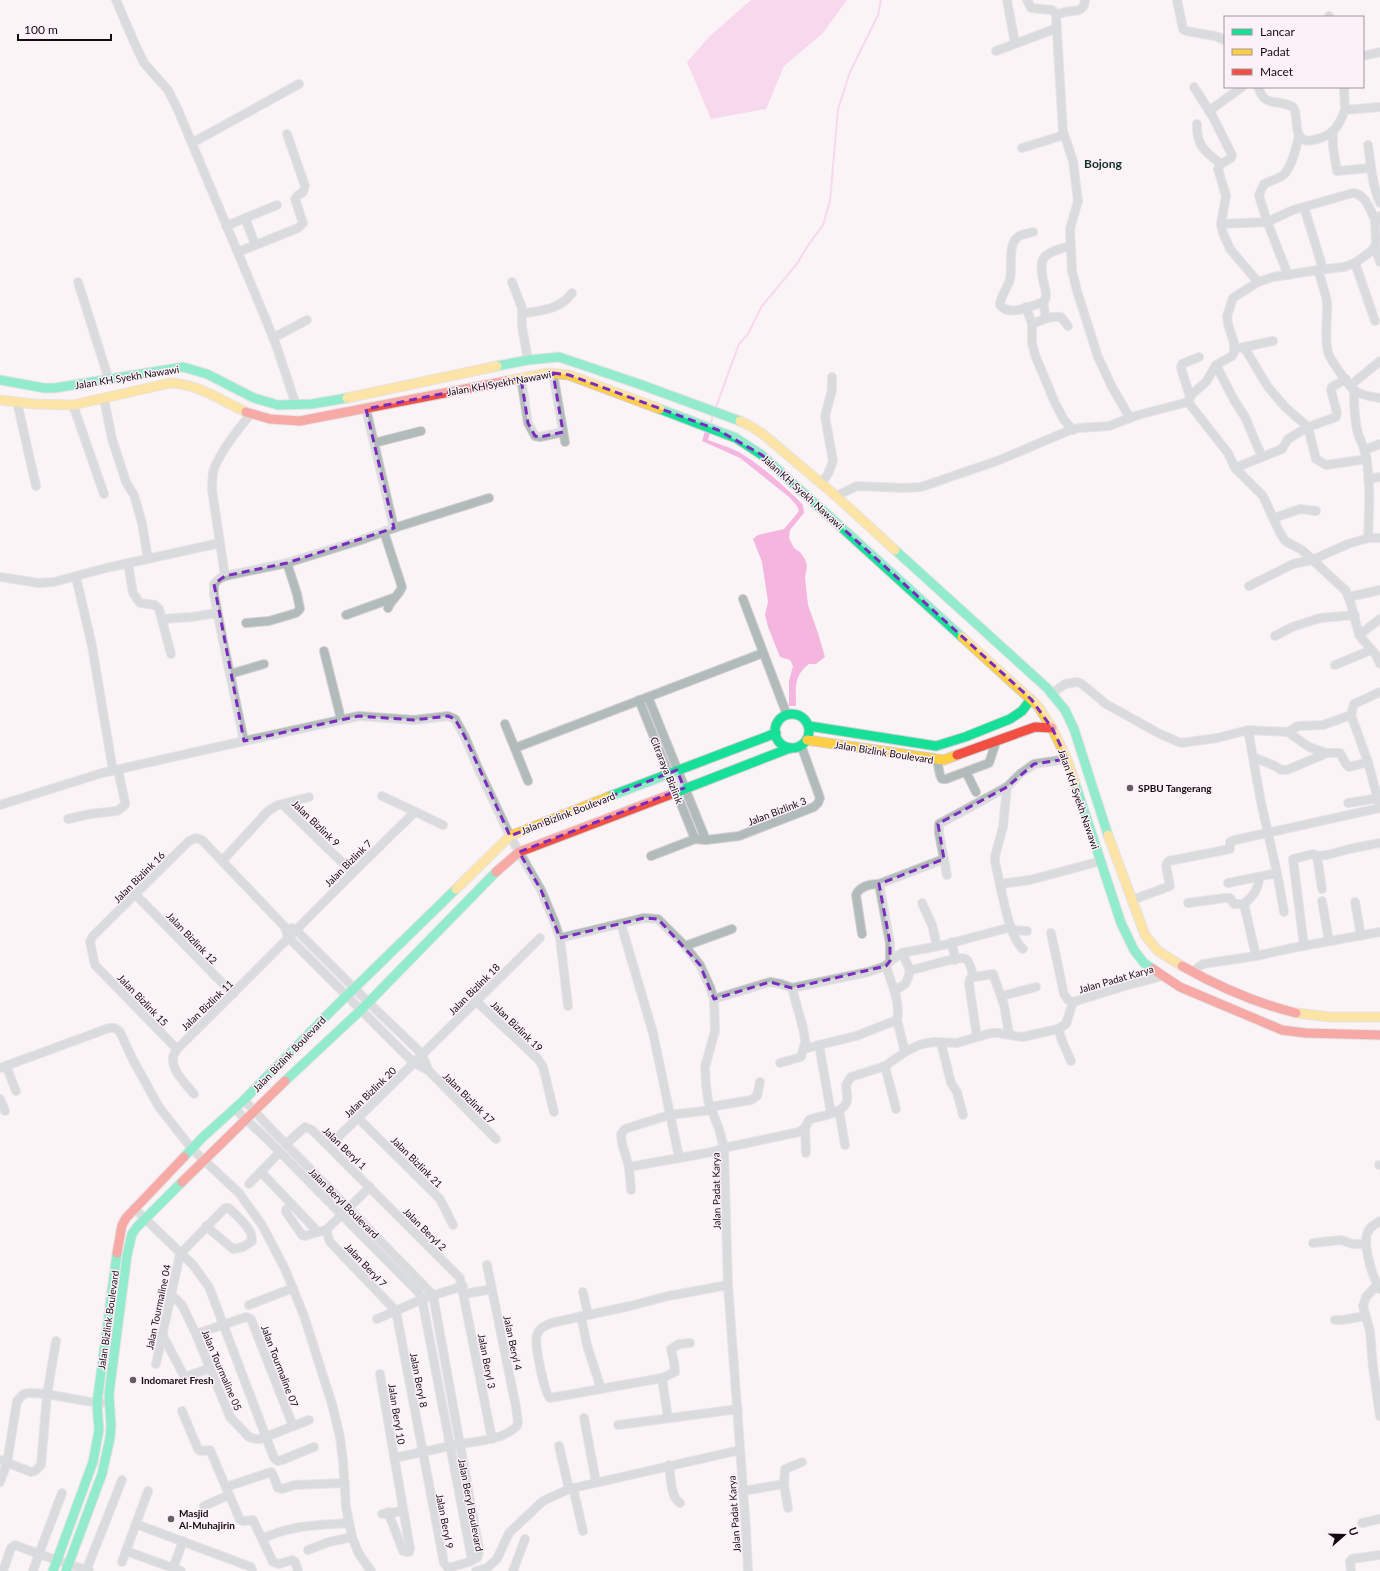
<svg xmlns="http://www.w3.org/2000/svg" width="1380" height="1571" viewBox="0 0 1380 1571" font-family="Lato,sans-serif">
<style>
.water{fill:#f4b6df}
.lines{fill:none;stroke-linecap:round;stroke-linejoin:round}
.stream{stroke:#f4b6df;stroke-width:2}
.street-casing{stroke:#d4cfd2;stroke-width:10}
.fast-casing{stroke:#d4cfd2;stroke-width:11}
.slow-casing{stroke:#d4cfd2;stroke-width:11}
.jam-casing{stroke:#d4cfd2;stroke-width:11}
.street{stroke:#b1bcba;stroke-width:8}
.fast{stroke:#16e098;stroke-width:9}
.slow{stroke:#ffcf43;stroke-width:9}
.jam{stroke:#f24e42;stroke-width:9}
.marked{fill:none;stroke:#7b2cbf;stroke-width:3;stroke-dasharray:8 5;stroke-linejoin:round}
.poi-dot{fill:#645c62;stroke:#fdf1f8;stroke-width:1.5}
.labels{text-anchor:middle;stroke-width:3;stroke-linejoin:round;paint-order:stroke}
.street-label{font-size:10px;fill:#140a11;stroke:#fdf1f8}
.poi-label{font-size:10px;font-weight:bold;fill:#140a11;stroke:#fdf1f8;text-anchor:start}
.quarter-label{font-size:12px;font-weight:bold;fill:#103028;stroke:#fdf1f8}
</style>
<rect width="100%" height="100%" fill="#faf4f7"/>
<g class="water">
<path d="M751 0H847L823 33 784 66 766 109 711 119 687 62 711 35Z"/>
<path d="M705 431 710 433 708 440C717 443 728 447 737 451 757 462 787 488 803 505L804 513 790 530 789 538 794 548 800 552 805 559 807 566 805 578 808 605 818 633 825 657 816 664H809C793 676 796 688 796 706H789V681L793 666 790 660 780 657 768 627 765 615 768 602 762 562 753 539 758 535 784 529 799 511 797 506 789 497 740 458 702 441Z"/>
</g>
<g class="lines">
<g class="stream">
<path d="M716 407 739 344 748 334 762 306 796 265 809 244 823 225 830 201 838 109 850 72 878 15 881 0"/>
<path d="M711 423 713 415"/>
</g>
<g class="street-casing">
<g id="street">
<path d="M116 0 134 42 144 63 168 90 178 110 264 315 276 345 296 405"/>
<path d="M1007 0 1015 43"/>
<path d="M1027 0 1031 8 1052 10 1057 15"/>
<path d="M1085 0C1084 18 1064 6 1056 17L1063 131 1073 161 1078 201 1070 229 1072 271 1077 291 1098 357 1112 387 1130 418"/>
<path d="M1177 0 1183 29 1186 31 1215 36 1225 40"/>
<path d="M1329 16V17"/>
<path d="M996 51 1057 28"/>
<path d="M1363 56 1380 52"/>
<path d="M1194 87 1213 117 1232 155 1231 158 1221 164 1218 169 1226 196 1221 224 1223 233 1230 249 1258 282"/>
<path d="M1258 87C1266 109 1276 98 1293 107 1299 116 1294 128 1300 137 1307 146 1328 136 1334 130 1340 124 1342 117 1345 110L1380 107"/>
<path d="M1344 87 1345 110"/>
<path d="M1209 111 1242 87"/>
<path d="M1197 124C1196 145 1205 152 1221 164"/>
<path d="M1333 131V147L1337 171 1370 168"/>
<path d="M192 143 299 84"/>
<path d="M1368 145C1371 165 1372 185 1380 203"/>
<path d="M1022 148 1064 135"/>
<path d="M1304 207 1323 269"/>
<path d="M1380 216 1375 222 1376 240 1375 247 1370 252 1355 263 1344 267 1318 270 1273 277 1258 282 1233 298 1227 316 1228 324 1234 343V353L1232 356 1216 365 1206 382 1192 394 1188 402 1228 453 1235 468 1263 496 1279 531 1285 541 1302 550 1346 591 1351 604 1359 635 1376 655 1380 664"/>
<path d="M245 218 255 244"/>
<path d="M1221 224 1267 222 1293 210 1353 193C1366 194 1371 212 1376 222"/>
<path d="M226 226 277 205"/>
<path d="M1033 232C1029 233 1025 234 1021 235 1006 242 1013 266 1010 279 1008 288 1000 296 1000 305 1009 317 1031 306 1043 302L1045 300C1047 295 1046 290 1044 284 1037 256 1044 253 1070 246"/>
<path d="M1375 247 1380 262"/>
<path d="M238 252 298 228 303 223 295 199 297 196 303 192 305 186 287 134"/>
<path d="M1355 263 1375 321"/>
<path d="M1318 270C1321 280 1325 291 1327 302 1328 319 1324 336 1328 352 1329 358 1348 385 1354 390 1360 395 1372 397 1380 398"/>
<path d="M1288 275C1278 248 1266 223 1259 195L1264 184C1270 181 1277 179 1282 176 1292 169 1296 147 1299 136"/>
<path d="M78 282 109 380"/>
<path d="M512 282 522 308V327L528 360"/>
<path d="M1043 302 1046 318"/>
<path d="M1026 307 1032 324V343L1035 355 1055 403 1064 420 1073 430"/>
<path d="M522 314C541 310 560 310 572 293"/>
<path d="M1032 324C1043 320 1049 316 1061 317L1068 326"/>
<path d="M273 338 307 320"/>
<path d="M1244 347 1268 387 1286 408 1308 427 1288 439 1282 449 1262 457"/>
<path d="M1240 348 1273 341"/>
<path d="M1216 365 1234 400 1245 417 1262 457 1235 468"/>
<path d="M553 373 565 442"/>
<path d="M521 378 528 423 535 436 540 437 563 432"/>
<path d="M1346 379 1332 387 1331 390 1337 413 1336 417 1308 427 1316 459 1326 465 1367 459"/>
<path d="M1351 385 1380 361"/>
<path d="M1354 390C1354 404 1354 420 1358 433 1360 441 1365 448 1366 457 1371 483 1369 511 1368 538"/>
<path d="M1190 397 1181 368 1182 364 1199 357"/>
<path d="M104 399 112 439 126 482 134 495 142 523 148 559"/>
<path d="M17 402 36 486"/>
<path d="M73 405 104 494"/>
<path d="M374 443 421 431"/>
<path d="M1365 450 1380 444"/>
<path d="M1368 479 1380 477"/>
<path d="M821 484 828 474 833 461 825 416 832 390V377"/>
<path d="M836 496 857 486 904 488 921 487 997 461 1068 431 1079 428 1109 426 1138 415 1188 402"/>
<path d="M1274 518 1300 509 1316 511"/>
<path d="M394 528 489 498"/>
<path d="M384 532 402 587C399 595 391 600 388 608"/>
<path d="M128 563 133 593 140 603 155 605 159 609 171 654"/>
<path d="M225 576 212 490C212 482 212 473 215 466 224 447 238 429 251 414"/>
<path d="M0 577 39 583 54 582 106 568 220 543"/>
<path d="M76 577 92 646 113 771"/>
<path d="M1249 586 1293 564 1312 560 1348 544 1368 538H1380"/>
<path d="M1349 597 1380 590"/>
<path d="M743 599 787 715"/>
<path d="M346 615 393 598"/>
<path d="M162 619 192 617 217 613"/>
<path d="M246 623 269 621 296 613 300 609 297 594 287 563"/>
<path d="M1359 635 1380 619"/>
<path d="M1275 636 1292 627 1320 618 1355 615"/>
<path d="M324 651 341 719"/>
<path d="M1335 665 1371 650"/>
<path d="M230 674 264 664"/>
<path d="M1380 692 1354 704 1351 715 1368 762 1380 807"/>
<path d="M1051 694 1065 684 1077 682 1082 684 1106 704 1160 734 1181 743 1217 738 1248 730 1288 732 1298 726 1323 725 1351 715"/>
<path d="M648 697 706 840"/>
<path d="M639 700 695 839"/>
<path d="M505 724 528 781"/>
<path d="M1248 730 1261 802 1277 873 1284 912"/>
<path d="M1288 732 1309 747 1327 753"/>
<path d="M244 741 359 716 414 720 448 716 455 719 465 737 478 768 510 836 541 890 554 921 560 938 568 1006"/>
<path d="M515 748 763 653"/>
<path d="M1253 757 1275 766 1281 770H1287L1327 753H1340L1346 764 1349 767 1368 762"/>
<path d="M937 760 940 775 942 779H946L989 763 996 742"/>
<path d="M966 772 976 792"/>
<path d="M1007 787 1003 827 995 856V862C1000 881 1008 937 1023 949"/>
<path d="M382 796 443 825"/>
<path d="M1348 803 1380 798"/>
<path d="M282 804 352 872"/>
<path d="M0 805 102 773 244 741 223 641 214 594V584L219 579 225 576 287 563 361 540 394 528 366 409"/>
<path d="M68 819 90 814 117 811 125 805V802L118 770"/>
<path d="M651 856 695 839 706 840 739 836 814 807 818 803 820 798 801 745"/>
<path d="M1317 856 1322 889"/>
<path d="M223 860 268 811 278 805 309 797"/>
<path d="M947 875 939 833V824L1007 787 1020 774 1034 764 1067 759"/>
<path d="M1228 883 1277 873"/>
<path d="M879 884 890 943V961"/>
<path d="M1000 884 1030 880 1101 861"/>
<path d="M136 895 233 994"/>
<path d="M1132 900 1170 886 1166 866 1167 863 1169 861 1230 849V842L1235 840 1380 808"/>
<path d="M1322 901 1329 941"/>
<path d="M1355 902 1361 936"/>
<path d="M922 903 932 925 937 946"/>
<path d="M1188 903 1225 898H1230L1234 904H1244L1256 956"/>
<path d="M1244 904C1253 896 1259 889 1259 877"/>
<path d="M621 924 653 1033 679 1157"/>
<path d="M292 928 295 929 368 1002 422 1054 428 1070"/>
<path d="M1013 930 1027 931"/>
<path d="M1051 933 1064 994 1068 1000 1073 1002"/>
<path d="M862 934 856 895C860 886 871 884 879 884L944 859"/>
<path d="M560 938 644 918 658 919 685 946 700 965 710 987 714 999 715 1031 705 1067 706 1085 708 1100 719 1129 724 1148 712 1152 629 1167"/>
<path d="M952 942 955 960"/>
<path d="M685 946 732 929"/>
<path d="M1304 946 1293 859 1313 854 1317 856 1327 855 1349 849 1380 843"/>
<path d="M902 953 910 970C922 969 957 955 966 959 970 961 972 973 974 977L993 974 1004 1005 1009 1034"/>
<path d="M1192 972 1203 964 1256 956 1292 948 1380 932"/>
<path d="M974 977 970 979 969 984 977 1037"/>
<path d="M792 988 803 1028 806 1046 808 1048 819 1045"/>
<path d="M894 990C907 985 907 983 910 970"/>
<path d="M1002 996 1036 987"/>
<path d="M714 999 770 982 781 984 792 988 868 972 886 966 890 961 902 953 944 945 1011 927"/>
<path d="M476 1001 538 1059 543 1067 554 1112"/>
<path d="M897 1020 905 1052"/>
<path d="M1058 1029 1063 1043 1071 1061"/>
<path d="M941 1043 951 1083 957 1092 963 1115"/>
<path d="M177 1049 95 965 90 942 93 936 189 841 196 838 202 840 285 927 288 937 414 1063 428 1070 496 1139"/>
<path d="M780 1063 801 1057 804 1046 806 1044"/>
<path d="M6 1066 16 1091"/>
<path d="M885 1066 896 1109"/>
<path d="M0 1068 109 1028H115L120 1032 133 1060 159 1107 192 1149 239 1193 262 1225 285 1269 304 1316 332 1404 340 1437 343 1461 346 1507 352 1537 359 1554 371 1571"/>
<path d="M194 1094C186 1084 172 1072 173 1057 173 1055 176 1051 177 1049 257 971 334 890 415 812"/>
<path d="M0 1099 5 1111"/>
<path d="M244 1100 273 1131 433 1295 479 1549V1552L477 1558 469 1562 448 1568 444 1563 396 1311 330 1242 326 1230"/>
<path d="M710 1107 751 1100 757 1096 760 1082"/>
<path d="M235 1109 267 1139 418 1292 422 1299 472 1560"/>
<path d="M839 1110 845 1145"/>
<path d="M831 1113 819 1045 856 1036 897 1020C901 1002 891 983 886 966"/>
<path d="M358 1118 440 1199 453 1225"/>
<path d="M805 1128 806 1153"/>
<path d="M339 1136 358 1118 540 938"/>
<path d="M286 1144 305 1127 312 1130 460 1278 492 1439"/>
<path d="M1379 1165H1380"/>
<path d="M261 1172 318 1232 326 1230"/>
<path d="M249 1184 280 1152"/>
<path d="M631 1190 629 1167 622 1143 621 1134 625 1129 669 1115 712 1110"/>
<path d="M291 1204 286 1210V1212L302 1235 305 1236 318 1232"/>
<path d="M134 1208 193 1265 209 1287 274 1458 278 1461 282 1460 314 1447"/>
<path d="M1380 1221C1375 1224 1369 1227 1367 1234 1363 1246 1373 1279 1380 1289"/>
<path d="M326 1230 370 1187"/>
<path d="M1313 1243 1341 1240 1353 1244H1366"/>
<path d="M180 1254 225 1208H229C237 1217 253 1228 252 1241L243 1247 233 1249 206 1226"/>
<path d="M1377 1285 1366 1297 1363 1306 1370 1331 1373 1367 1380 1416"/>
<path d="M583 1292 588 1315"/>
<path d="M170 1293 182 1305 196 1334 230 1417 249 1437 256 1439H260L309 1420"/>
<path d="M464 1294 492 1289"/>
<path d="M249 1305 293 1288"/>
<path d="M581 1316 587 1345 601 1389"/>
<path d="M377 1319 425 1298 463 1286"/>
<path d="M1335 1320H1342L1365 1316"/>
<path d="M162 1334 184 1376H188L210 1368"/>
<path d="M196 1334 246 1317 251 1319 293 1426"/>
<path d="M156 1364 180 1254"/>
<path d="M380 1374 410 1549 409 1552 403 1551 388 1512"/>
<path d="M662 1378 675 1372 674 1362 671 1349 679 1344 690 1343"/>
<path d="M182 1411 198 1449 201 1451 210 1450 240 1520 243 1521 253 1520 273 1562 279 1564 292 1560 295 1562 298 1571"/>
<path d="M584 1418 596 1482"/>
<path d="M668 1418 662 1378 550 1398C544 1392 534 1343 537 1335 539 1328 545 1326 551 1323L630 1306 668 1296 728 1285"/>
<path d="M618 1425 738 1409"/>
<path d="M559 1446 569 1489"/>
<path d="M394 1458C414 1454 435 1449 455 1445 475 1441 502 1441 517 1426L518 1422 516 1407 487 1265"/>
<path d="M0 1460 31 1472 35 1471 41 1465 47 1395 56 1341"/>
<path d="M669 1465C671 1476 670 1497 680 1503"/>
<path d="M0 1482 7 1463 17 1401C19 1399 21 1396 24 1394 36 1389 85 1403 102 1403"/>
<path d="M784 1484 788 1508"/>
<path d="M226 1487 271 1472 273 1475 278 1488 282 1489 294 1485 345 1483"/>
<path d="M573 1488 583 1531"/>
<path d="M743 1491 784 1484 785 1469 802 1462"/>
<path d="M204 1506 229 1495"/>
<path d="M382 1514 403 1511"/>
<path d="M1362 1523 1380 1519"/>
<path d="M136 1524 251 1567 252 1571"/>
<path d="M262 1539C290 1525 318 1525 348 1523"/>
<path d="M308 1550 329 1542 352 1537"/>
<path d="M126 1551 181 1571"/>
<path d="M122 1562 148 1491"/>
<path d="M3 1571 11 1548 15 1545 39 1554 62 1493"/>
<path d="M33 1571 39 1554 89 1571"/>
<path d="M86 1571 122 1480"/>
<path d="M172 1571 183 1541"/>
<path d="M476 1571 487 1568 497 1559 509 1533 543 1501 569 1489 740 1450"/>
<path d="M513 1571 525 1539"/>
<path d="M748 1571 746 1529 728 1285 724 1148 799 1132 805 1128 809 1120C820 1115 843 1115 847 1101 848 1096 846 1090 846 1085L851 1077 885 1066 905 1052 919 1045 927 1043 935 1042 957 1043 991 1033H998L1022 1037 1058 1029 1066 1024 1073 1002 1125 986 1163 976"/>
<path d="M1351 1571 1350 1561 1352 1559 1380 1555"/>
</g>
</g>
<g class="fast-casing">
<g id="fast">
<path d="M497 366 528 360 559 357 639 384 740 421"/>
<path d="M0 380 44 388H55L183 367 207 374 254 398 278 405 312 404 347 398"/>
<path d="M660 409 736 438 762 455 962 637"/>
<path d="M895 550 1047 688 1065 710 1074 729 1108 835"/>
<circle cx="792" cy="731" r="17"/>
<path d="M809 726 936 746 965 737 1010 719 1022 711 1031 699"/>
<path d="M1075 783 1121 923 1134 950 1144 963 1153 969"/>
<path d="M669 795 790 748"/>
<path d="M608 797 776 733"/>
<path d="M285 1081 361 1010 496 872"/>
<path d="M184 1157 203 1137 244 1100 333 1009 456 889"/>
<path d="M53 1571 93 1462 99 1430 97 1403 117 1253"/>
<path d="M66 1571 102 1474 110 1438 111 1426 109 1394 127 1255 132 1234 137 1227 182 1182"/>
</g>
</g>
<g class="slow-casing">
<g id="slow">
<path d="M506 381 548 373 569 375 660 409"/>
<path d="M347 398 497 366"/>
<path d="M0 400 34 404 73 405 170 383C199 384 220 400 246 412"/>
<path d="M740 421 752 427 764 435 836 496 895 550"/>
<path d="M962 637 1038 706 1052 728 1067 759 1075 783"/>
<path d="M807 740 944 760 957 755"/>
<path d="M1108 835 1145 935 1158 951 1182 966"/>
<path d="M456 889 510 836 608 797"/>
<path d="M1296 1013 1331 1017H1380"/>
</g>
</g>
<g class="jam-casing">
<g id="jam">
<path d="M246 412 270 419 300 421 506 381"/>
<path d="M957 755 1035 727 1052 728"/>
<path d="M496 872 519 852 669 795"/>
<path d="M1182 966C1217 986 1256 1003 1296 1013"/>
<path d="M1153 969 1180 987 1282 1030 1305 1033 1380 1035"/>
<path d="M182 1182 285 1081"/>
<path d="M117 1253 122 1225 126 1218 184 1157"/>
</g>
</g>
<use href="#street" class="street"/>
<use href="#fast" class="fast"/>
<use href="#slow" class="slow"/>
<use href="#jam" class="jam"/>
</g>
<path d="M0 0H1380V1571H0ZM553 373 569 375 718 430 762 455 1031 699 1052 728 1067 759 1034 764 1007 787 945 820 938 824 944 859 879 884 890 943V961L886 966 792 988 770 982 714 999 700 965 658 919 644 918 560 938 541 890 519 852 684 788 677 770 510 836 465 737 455 719 448 716 414 720 359 716 244 741 214 584 225 576 287 563 394 528 366 409 521 378 528 423 535 436 540 437 563 432Z" fill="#faf4f7" fill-opacity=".55" fill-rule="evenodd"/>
<path class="marked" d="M553 373 569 375 718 430 762 455 1031 699 1052 728 1067 759 1034 764 1007 787 945 820 938 824 944 859 879 884 890 943V961L886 966 792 988 770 982 714 999 700 965 658 919 644 918 560 938 541 890 519 852 684 788 677 770 510 836 465 737 455 719 448 716 414 720 359 716 244 741 214 584 225 576 287 563 394 528 366 409 521 378 528 423 535 436 540 437 563 432Z"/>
<g class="poi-dot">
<circle cx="1130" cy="788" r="4"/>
<circle cx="133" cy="1380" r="4"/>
<circle cx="171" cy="1519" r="4"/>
</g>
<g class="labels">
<g class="street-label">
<text transform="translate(127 377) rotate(-9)" y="4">Jalan KH Syekh Nawawi</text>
<text transform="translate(499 383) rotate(-10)" y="4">Jalan KH Syekh Nawawi</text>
<text transform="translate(803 492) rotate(42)" y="4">Jalan KH Syekh Nawawi</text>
<text transform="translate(884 752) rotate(9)" y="4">Jalan Bizlink Boulevard</text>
<text transform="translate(667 770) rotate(68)" y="4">Citraraya Bizlink</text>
<text transform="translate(1079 799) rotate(71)" y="4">Jalan KH Syekh Nawawi</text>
<text transform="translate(777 811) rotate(-21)" y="4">Jalan Bizlink 3</text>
<text transform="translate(568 813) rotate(-21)" y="4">Jalan Bizlink Boulevard</text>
<text transform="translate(316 823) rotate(44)" y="4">Jalan Bizlink 9</text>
<text transform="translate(348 863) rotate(-45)" y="4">Jalan Bizlink 7</text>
<text transform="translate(139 877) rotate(-45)" y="4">Jalan Bizlink 16</text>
<text transform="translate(192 938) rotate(46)" y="4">Jalan Bizlink 12</text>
<text transform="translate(1116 979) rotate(-16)" y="4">Jalan Padat Karya</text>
<text transform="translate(474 989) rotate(-45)" y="4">Jalan Bizlink 18</text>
<text transform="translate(143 1000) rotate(46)" y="4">Jalan Bizlink 15</text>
<text transform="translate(207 1005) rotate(-44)" y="4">Jalan Bizlink 11</text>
<text transform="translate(517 1026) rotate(44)" y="4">Jalan Bizlink 19</text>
<text transform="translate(289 1054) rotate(-46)" y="4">Jalan Bizlink Boulevard</text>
<text transform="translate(370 1092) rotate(-44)" y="4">Jalan Bizlink 20</text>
<text transform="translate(469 1098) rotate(45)" y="4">Jalan Bizlink 17</text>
<text transform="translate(345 1148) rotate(44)" y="4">Jalan Beryl 1</text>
<text transform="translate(417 1162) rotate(45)" y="4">Jalan Bizlink 21</text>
<text transform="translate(716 1191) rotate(-91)" y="4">Jalan Padat Karya</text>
<text transform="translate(344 1203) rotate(45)" y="4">Jalan Beryl Boulevard</text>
<text transform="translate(425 1229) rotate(45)" y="4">Jalan Beryl 2</text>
<text transform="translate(366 1265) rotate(47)" y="4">Jalan Beryl 7</text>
<text transform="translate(158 1307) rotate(-78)" y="4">Jalan Tourmaline 04</text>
<text transform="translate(108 1320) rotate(-82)" y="4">Jalan Bizlink Boulevard</text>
<text transform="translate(513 1343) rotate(78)" y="4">Jalan Beryl 4</text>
<text transform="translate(487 1361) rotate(79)" y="4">Jalan Beryl 3</text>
<text transform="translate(280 1366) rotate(69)" y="4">Jalan Tourmaline 07</text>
<text transform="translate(222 1370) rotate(67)" y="4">Jalan Tourmaline 05</text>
<text transform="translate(419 1380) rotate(79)" y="4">Jalan Beryl 8</text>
<text transform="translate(397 1414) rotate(81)" y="4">Jalan Beryl 10</text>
<text transform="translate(471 1505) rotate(79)" y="4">Jalan Beryl Boulevard</text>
<text transform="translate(734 1514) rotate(-94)" y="4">Jalan Padat Karya</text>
<text transform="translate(445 1521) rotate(79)" y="4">Jalan Beryl 9</text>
</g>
<g class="poi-label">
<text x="1138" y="792">SPBU Tangerang</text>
<text x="141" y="1384">Indomaret Fresh</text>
<text x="179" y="1517">Masjid<tspan x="179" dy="12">Al-Muhajirin</tspan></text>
</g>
<g class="quarter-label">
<text x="1103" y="168">Bojong</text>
</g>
</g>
<rect x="1224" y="16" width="140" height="72" fill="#fdf1f8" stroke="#a0959c"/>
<rect x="1232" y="29" width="20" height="6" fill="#16e098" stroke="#a0959c"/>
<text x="1260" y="36" font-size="12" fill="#140a11">Lancar</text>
<rect x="1232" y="49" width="20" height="6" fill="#ffcf43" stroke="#a0959c"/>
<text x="1260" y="56" font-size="12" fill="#140a11">Padat</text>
<rect x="1232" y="69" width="20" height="6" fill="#f24e42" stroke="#a0959c"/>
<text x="1260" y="76" font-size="12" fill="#140a11">Macet</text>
<g transform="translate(1344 1535) rotate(70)" stroke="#fdf1f8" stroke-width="3" paint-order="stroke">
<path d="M0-3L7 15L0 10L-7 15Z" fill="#140a11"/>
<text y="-6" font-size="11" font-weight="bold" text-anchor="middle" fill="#140a11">U</text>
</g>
<path d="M18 34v6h93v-6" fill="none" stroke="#140a11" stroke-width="2"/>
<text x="24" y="34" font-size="12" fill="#140a11" stroke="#fdf1f8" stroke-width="3" paint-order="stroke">100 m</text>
</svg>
